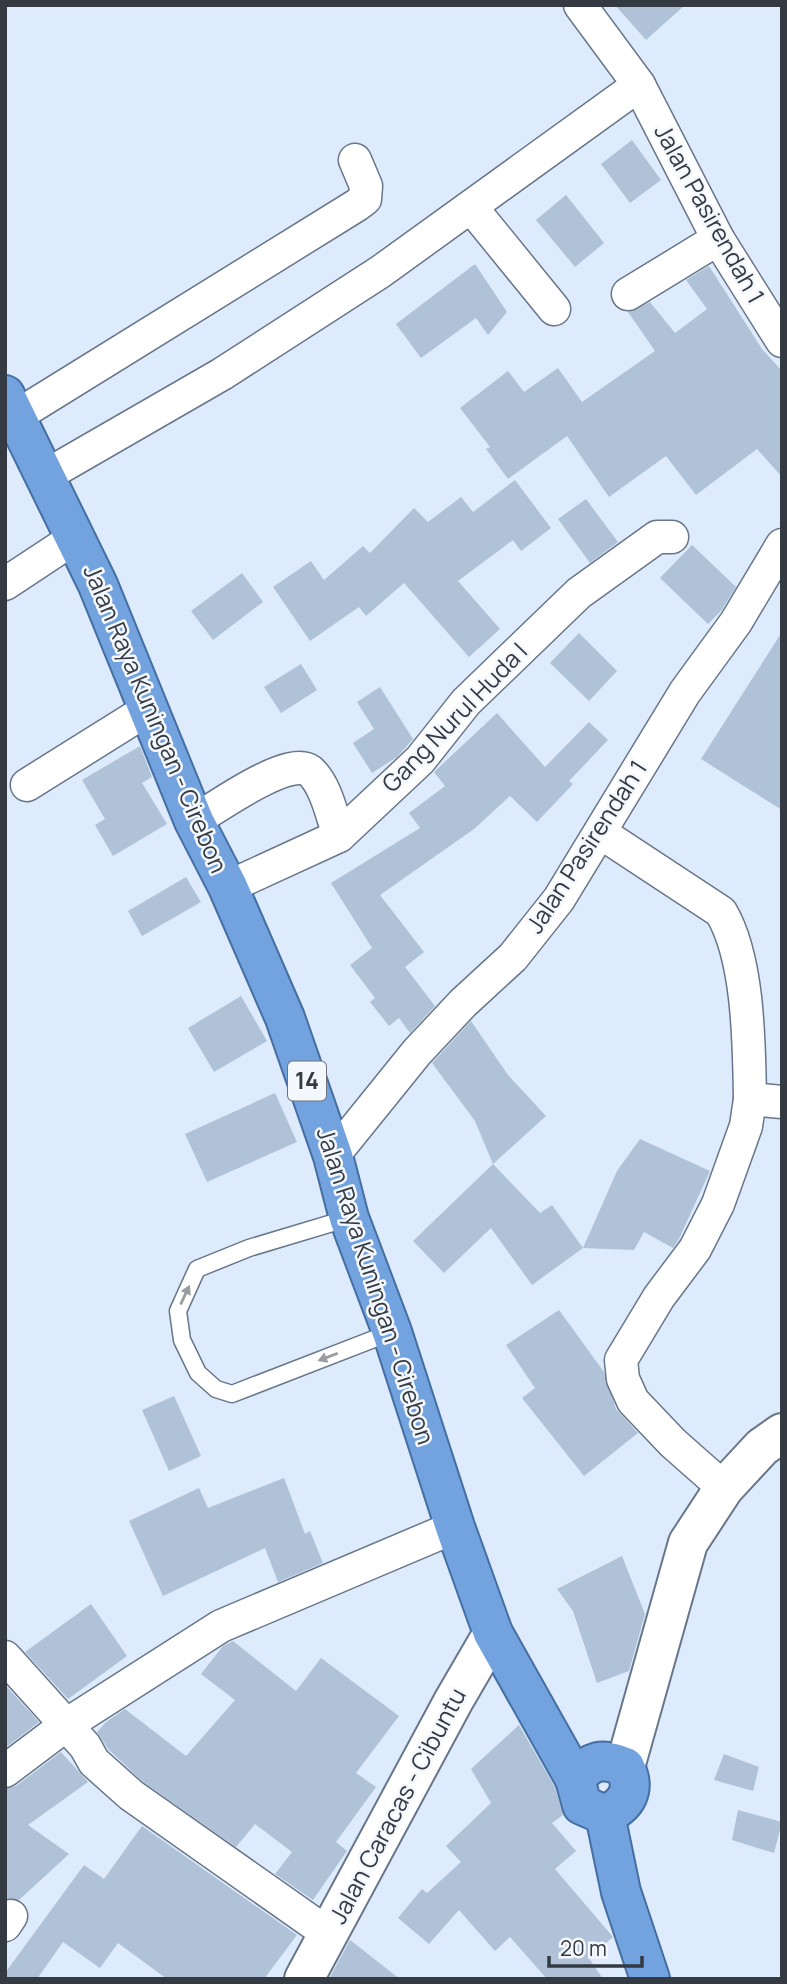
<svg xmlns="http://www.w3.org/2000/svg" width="787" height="1984" viewBox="0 0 787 1984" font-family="Manrope,sans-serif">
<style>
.building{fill:#b0c2d7}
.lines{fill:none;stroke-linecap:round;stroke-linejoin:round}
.service-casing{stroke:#67768a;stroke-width:19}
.minor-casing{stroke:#67768a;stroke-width:35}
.tertiary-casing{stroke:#67768a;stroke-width:42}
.trunk-casing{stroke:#456fa3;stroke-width:42}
.service{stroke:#fff;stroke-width:16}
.minor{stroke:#fff;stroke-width:32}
.tertiary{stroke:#fff;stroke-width:38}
.trunk{stroke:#72a3df;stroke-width:38}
.oneway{fill:#999ca0}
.labels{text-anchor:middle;stroke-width:5;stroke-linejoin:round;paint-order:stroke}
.shield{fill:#f4f7fc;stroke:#6d737a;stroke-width:2}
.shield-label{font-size:23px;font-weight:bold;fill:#333a42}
.street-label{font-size:24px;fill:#333a42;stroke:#f4f7fc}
</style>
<rect width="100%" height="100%" fill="#ddebfd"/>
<g class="building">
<path d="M615 5H685L646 40Z"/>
<path d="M632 140 661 180 630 203 601 164Z"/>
<path d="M566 195 604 243 575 267 536 220Z"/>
<path d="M475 264 507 312 488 335 476 318 421 358 396 324Z"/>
<path d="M709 266 762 349 782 371V477L757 449 696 495 666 456 609 497 567 436 508 479 486 449 490 447 460 408 508 371 524 392 558 368 582 402 655 351 628 312 650 302 675 333 707 309 686 280Z"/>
<path d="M515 480 551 528 521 551 513 540 458 581 500 629 469 657 404 583 366 616 359 607 310 641 273 587 311 561 324 580 363 546 370 553 414 508 428 522 461 497 473 512Z"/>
<path d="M586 499 618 542 590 563 558 519Z"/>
<path d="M692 545 736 587 721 611 708 624 660 578Z"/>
<path d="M242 573 263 602 213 640 191 611Z"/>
<path d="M782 632V810L701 759Z"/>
<path d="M579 633 617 671 589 701 550 663Z"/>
<path d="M301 664 317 690 281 713 264 687Z"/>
<path d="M380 687 413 739 397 757 372 773 353 743 374 729 357 702Z"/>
<path d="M497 713 545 767 589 722 608 740 569 781 573 784 537 822 510 796 474 829 380 895 424 952 405 967 435 1006 410 1033 399 1018 389 1026 370 1002 375 998 350 965 372 948 331 883 420 828 409 813 445 786 434 772Z"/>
<path d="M140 746 152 777 142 783 167 824 113 856 95 825 105 819 82 780Z"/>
<path d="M186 877 201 902 142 936 128 911Z"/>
<path d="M241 996 267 1041 214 1072 188 1028Z"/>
<path d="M471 1021 508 1075 546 1116 493 1164 475 1121 432 1063Z"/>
<path d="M275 1093 297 1142 207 1182 185 1134Z"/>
<path d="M640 1139 710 1171 679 1239 673 1248 644 1232 634 1250 583 1248 617 1171Z"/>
<path d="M493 1164 540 1213 552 1205 583 1248 532 1285 491 1228 444 1273 413 1241Z"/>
<path d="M559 1310 604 1372 616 1409 638 1433 584 1476 522 1398 535 1388 506 1345Z"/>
<path d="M174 1396 201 1456 169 1471 142 1410Z"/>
<path d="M284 1478 305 1534 310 1531 323 1563 278 1582 265 1548 163 1596 129 1521 199 1488 208 1508Z"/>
<path d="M622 1556 645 1614 629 1671 597 1683 573 1611 557 1589Z"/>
<path d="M91 1604 127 1656 68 1699 25 1652Z"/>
<path d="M233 1641 296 1691 321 1658 399 1716 356 1773 376 1787 336 1842 347 1851 313 1900 275 1874 292 1852 255 1824 236 1847 142 1781 109 1750 97 1732 106 1722 125 1709 186 1756 235 1700 201 1674 223 1646Z"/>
<path d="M5 1685 39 1722 5 1748Z"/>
<path d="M519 1725 555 1787 563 1815 552 1823 576 1851 555 1869 613 1937 589 1958 603 1979H547L510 1937 495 1951 459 1910 429 1944 398 1918 422 1889 427 1893 461 1862 446 1846 491 1803 471 1769Z"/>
<path d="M61 1752 88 1782 28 1825 69 1854 19 1900 5 1899V1789L16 1786Z"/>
<path d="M724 1754 759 1767 753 1791 714 1780Z"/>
<path d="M738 1810 782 1822 774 1853 732 1840Z"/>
<path d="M142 1826 297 1935 264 1979H167L118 1943 100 1968 63 1942 37 1979H5V1973L84 1865 104 1879Z"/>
<path d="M350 1940 400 1979H329Z"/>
</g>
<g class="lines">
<g class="service-casing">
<path id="service" d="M349 1218 249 1248 197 1269 178 1311 182 1340 198 1373 216 1389 232 1394 392 1332"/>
</g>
<g class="minor-casing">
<g id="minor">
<path d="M580 5 639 85 718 239 782 341"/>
<path d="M471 207 554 309"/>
<path d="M628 294 718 239"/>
<path d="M18 415 357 205 365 199 366 186 355 160"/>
<path d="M45 476 222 374 380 272 639 85"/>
<path d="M5 584 76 537"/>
<path d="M27 785 150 708"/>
<path d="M194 821C214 809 289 755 310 771 326 785 332 816 339 836"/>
<path d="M601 833 721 912C749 959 749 1045 750 1099L782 1102"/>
<path d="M228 887 339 836 420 760 466 702 579 593 657 537H672"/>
<path d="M333 1156 417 1052 463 1003 513 957 559 899 685 692 736 622 782 545"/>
<path d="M724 1488 673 1443 633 1401 623 1379 621 1360 659 1297 695 1249 718 1204 746 1126 750 1099"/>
<path d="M5 1657 85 1746 94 1762 131 1795 330 1935"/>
<path d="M5 1771 66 1725 221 1626 455 1527"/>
<path d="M5 1925 11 1916"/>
</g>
</g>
<g class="tertiary-casing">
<g id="tertiary">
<path d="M625 1767 688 1543 724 1488 762 1447 782 1433"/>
<path d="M304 1979 454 1700 493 1633"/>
</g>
</g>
<g class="trunk-casing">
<g id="trunk">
<path d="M5 395 98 585 194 821 228 887 285 1018 333 1156 349 1218 392 1332 455 1527 493 1633 575 1779 582 1805 605 1815"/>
<path d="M575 1779C591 1760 602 1757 625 1767 636 1790 627 1805 605 1815"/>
<path d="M605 1815 621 1892 650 1979"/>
</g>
</g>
<use href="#service" class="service"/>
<use href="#minor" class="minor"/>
<use href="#tertiary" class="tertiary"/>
<use href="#trunk" class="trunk"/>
</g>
<defs><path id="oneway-solid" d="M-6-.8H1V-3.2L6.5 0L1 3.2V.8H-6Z" transform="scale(1.75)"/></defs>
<g class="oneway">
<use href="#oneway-solid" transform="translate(185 1295) rotate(-65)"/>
<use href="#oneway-solid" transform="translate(328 1357) rotate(159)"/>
</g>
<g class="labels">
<rect class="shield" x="288" y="1061.5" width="38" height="39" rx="5"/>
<g class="shield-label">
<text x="307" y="1089">14</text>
</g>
<g class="street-label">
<text transform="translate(709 214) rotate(61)" y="8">Jalan Pasirendah 1</text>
<text transform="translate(455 718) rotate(-46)" y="8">Gang Nurul Huda I</text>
<text transform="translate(155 719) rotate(67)" y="8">Jalan Raya Kuningan - Cirebon</text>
<text transform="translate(587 847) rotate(-57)" y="8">Jalan Pasirendah 1</text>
<text transform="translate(375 1286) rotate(72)" y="8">Jalan Raya Kuningan - Cirebon</text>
<text transform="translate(398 1806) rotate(-62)" y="8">Jalan Caracas - Cibuntu</text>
</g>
</g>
<rect width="787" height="1984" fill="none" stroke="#333a42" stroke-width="14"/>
<path d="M549 1956v10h93v-10" fill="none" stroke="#333a42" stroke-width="3.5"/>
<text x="560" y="1956" font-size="21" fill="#333a42" stroke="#f4f7fc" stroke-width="5" paint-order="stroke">20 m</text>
</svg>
